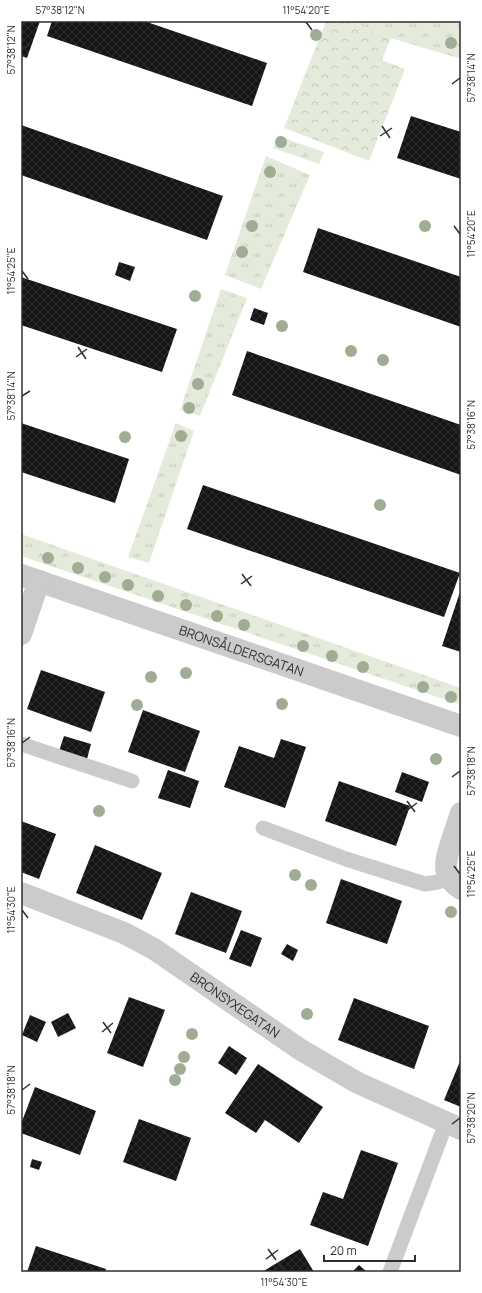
<svg xmlns="http://www.w3.org/2000/svg" width="482" height="1293" viewBox="0 0 482 1293" font-family="Manrope,sans-serif">
<style>
.grass{fill:url(#grass-tufts)}
.park{fill:url(#park-crowns)}
.building{fill:url(#building-cross-hatch)}
.lines{fill:none;stroke-linecap:round;stroke-linejoin:round}
.service{stroke:#cbcbcb;stroke-width:15}
.minor{stroke:#cbcbcb;stroke-width:22}
.tree{fill:#a0ac93}
.ticks{fill:none;stroke:#2e2e2e;stroke-width:1.5}
.labels{text-anchor:middle;stroke-width:4;stroke-linejoin:round;paint-order:stroke}
.street-label{font-size:13px;fill:#2e2e2e;stroke:#fff}
.neatline{fill:none;stroke:#2e2e2e;stroke-width:1.5}
.ticks-label{font-size:10px;text-anchor:middle;fill:#2e2e2e}
</style>
<defs>
<pattern id="grass-tufts" width="24" height="20" patternUnits="userSpaceOnUse"><rect width="24" height="20" fill="#e4ebdb"/><path d="M3 7l-1-3M5 7V3M7 7l1-3M15 17l-1-3M17 17v-4M19 17l1-3" fill="none" stroke="#c4cabc"/></pattern>
<pattern id="park-crowns" width="20" height="18" patternUnits="userSpaceOnUse"><rect width="20" height="18" fill="#e4ebdb"/><path d="M2 6a3 3 0 1 1 6 0M12 15a3 3 0 1 1 6 0" fill="none" stroke="#c4cabc"/></pattern>
<pattern id="building-cross-hatch" width="8" height="8" patternUnits="userSpaceOnUse"><rect width="8" height="8" fill="#151515"/><path d="M0 0l8 8M0 8l8-8" fill="none" stroke="#2f2f2f"/></pattern>
</defs>
<rect width="100%" height="100%" fill="#fff"/>
<g class="grass">
<path d="M348 21H461V59L391 38Z"/>
<path d="M278 136 324 152 319 164 273 148Z"/>
<path d="M266 156 310 175 261 289 225 275Z"/>
<path d="M221 289 247 298 200 416 180 410Z"/>
<path d="M176 423 194 431 149 563 128 557Z"/>
<path d="M21 534 461 688 458 704 21 556Z"/>
</g>
<path class="park" d="M326 21H348L391 38 382 60 405 69 369 161 284 128Z"/>
<g class="building">
<path d="M21 21H40L27 58 21 56Z"/>
<path d="M52 21H144L267 63 252 106 47 36Z"/>
<path d="M411 116 461 132V179L397 158Z"/>
<path d="M21 125 223 196 207 240 21 175Z"/>
<path d="M318 228 461 277V327L303 272Z"/>
<path d="M119 262 135 267 130 281 115 275Z"/>
<path d="M21 277 177 329 162 372 21 325Z"/>
<path d="M254 308 268 313 264 325 250 320Z"/>
<path d="M247 351 461 425V475L232 395Z"/>
<path d="M21 423 129 459 115 503 21 472Z"/>
<path d="M203 485 460 573 444 617 187 529Z"/>
<path d="M461 589V652L442 646Z"/>
<path d="M41 670 105 692 91 732 27 709Z"/>
<path d="M143 710 200 731 185 772 128 752Z"/>
<path d="M64 736 91 744 87 759 59 751Z"/>
<path d="M281 739 306 747 285 808 224 787 239 746 274 758Z"/>
<path d="M168 770 199 781 190 808 158 798Z"/>
<path d="M402 772 429 782 422 802 395 792Z"/>
<path d="M339 781 410 806 396 846 325 821Z"/>
<path d="M21 821 56 834 39 879 21 872Z"/>
<path d="M95 845 162 873 142 920 76 893Z"/>
<path d="M341 879 402 901 387 944 326 923Z"/>
<path d="M191 892 242 911 226 953 175 934Z"/>
<path d="M241 930 262 938 251 967 229 959Z"/>
<path d="M287 944 298 950 293 961 281 954Z"/>
<path d="M129 997 165 1010 143 1067 107 1053Z"/>
<path d="M354 998 429 1026 414 1069 338 1040Z"/>
<path d="M68 1013 76 1028 58 1037 51 1022Z"/>
<path d="M30 1015 46 1022 37 1042 22 1035Z"/>
<path d="M229 1046 247 1058 236 1075 218 1063Z"/>
<path d="M461 1059V1107L444 1100Z"/>
<path d="M258 1064 323 1107 299 1143 265 1120 256 1133 225 1113Z"/>
<path d="M35 1087 96 1111 80 1155 21 1133V1124Z"/>
<path d="M139 1119 191 1138 176 1181 123 1162Z"/>
<path d="M361 1150 398 1163 368 1246 310 1225 323 1192 343 1199Z"/>
<path d="M32 1159 42 1162 39 1170 30 1167Z"/>
<path d="M36 1246 106 1269 105 1272H27Z"/>
<path d="M300 1249 314 1272H262Z"/>
<path d="M359 1265 367 1272H352Z"/>
</g>
<g class="lines">
<g class="service">
<path d="M21 744 132 781"/>
<path d="M263 828 346 859 425 884 438 882 449 877"/>
<path d="M390 1272 446 1123"/>
</g>
<g class="minor">
<path id="s1" d="M21 575 461 726"/>
<path d="M21 634 39 581"/>
<path d="M461 813C458 823 454 833 451 843 444 864 442 876 461 889"/>
<path id="s2" d="M21 893 124 933 154 949 301 1050 358 1083 461 1129"/>
</g>
</g>
<g class="tree">
<circle cx="316" cy="35" r="6"/>
<circle cx="451" cy="43" r="6"/>
<circle cx="281" cy="142" r="6"/>
<circle cx="270" cy="172" r="6"/>
<circle cx="252" cy="226" r="6"/>
<circle cx="425" cy="226" r="6"/>
<circle cx="242" cy="252" r="6"/>
<circle cx="195" cy="296" r="6"/>
<circle cx="282" cy="326" r="6"/>
<circle cx="351" cy="351" r="6"/>
<circle cx="383" cy="360" r="6"/>
<circle cx="198" cy="384" r="6"/>
<circle cx="189" cy="408" r="6"/>
<circle cx="181" cy="436" r="6"/>
<circle cx="125" cy="437" r="6"/>
<circle cx="380" cy="505" r="6"/>
<circle cx="48" cy="558" r="6"/>
<circle cx="78" cy="568" r="6"/>
<circle cx="105" cy="577" r="6"/>
<circle cx="128" cy="585" r="6"/>
<circle cx="158" cy="596" r="6"/>
<circle cx="186" cy="605" r="6"/>
<circle cx="217" cy="616" r="6"/>
<circle cx="244" cy="625" r="6"/>
<circle cx="303" cy="646" r="6"/>
<circle cx="332" cy="656" r="6"/>
<circle cx="363" cy="667" r="6"/>
<circle cx="186" cy="673" r="6"/>
<circle cx="151" cy="677" r="6"/>
<circle cx="423" cy="687" r="6"/>
<circle cx="451" cy="697" r="6"/>
<circle cx="282" cy="704" r="6"/>
<circle cx="137" cy="705" r="6"/>
<circle cx="436" cy="759" r="6"/>
<circle cx="99" cy="811" r="6"/>
<circle cx="295" cy="875" r="6"/>
<circle cx="311" cy="885" r="6"/>
<circle cx="451" cy="912" r="6"/>
<circle cx="307" cy="1014" r="6"/>
<circle cx="192" cy="1034" r="6"/>
<circle cx="184" cy="1057" r="6"/>
<circle cx="180" cy="1069" r="6"/>
<circle cx="175" cy="1080" r="6"/>
</g>
<path class="ticks" d="M306 22 312 30M52 28 60 22M22 50 30 44M452 84 460 78M382 126 390 138M380 136 392 128M454 226 460 234M22 271 28 279M78 347 86 359M76 357 87 349M22 396 30 391M452 431 460 425M242 574 251 586M241 584 252 576M22 743 30 737M452 777 460 771M407 801 415 812M406 811 417 803M454 866 460 874M22 910 28 918M103 1022 111 1033M102 1032 113 1023M22 1090 30 1084M452 1124 460 1118M268 1249 276 1260M266 1259 278 1250M278 1263 284 1271"/>
<g class="labels">
<g class="street-label">
<text dy="5" stroke="none"><textPath href="#s1" startOffset="233">BRONSÅLDERSGATAN</textPath></text>
<text dy="5" stroke="none"><textPath href="#s2" startOffset="243">BRONSYXEGATAN</textPath></text>
</g>
</g>
<rect width="482" height="1293" fill="none" stroke="#ffffff" stroke-width="44"/>
<path d="M324 1255v6h91v-6" fill="none" stroke="#2e2e2e" stroke-width="2"/>
<text x="330" y="1255" font-size="12" fill="#2e2e2e" stroke="#ffffff" stroke-width="3" paint-order="stroke">20 m</text>
<rect x="22" y="22" width="438" height="1249" class="neatline"/>
<g class="ticks-label">
<text x="60" y="14">57°38'12"N</text>
<text x="306" y="14">11°54'20"E</text>
<text transform="translate(11 50) rotate(-90)" y="4">57°38'12"N</text>
<text transform="translate(471 78) rotate(-90)" y="4">57°38'14"N</text>
<text transform="translate(471 234) rotate(-90)" y="4">11°54'20"E</text>
<text transform="translate(11 271) rotate(-90)" y="4">11°54'25"E</text>
<text transform="translate(11 396) rotate(-90)" y="4">57°38'14"N</text>
<text transform="translate(471 425) rotate(-90)" y="4">57°38'16"N</text>
<text transform="translate(11 743) rotate(-90)" y="4">57°38'16"N</text>
<text transform="translate(471 771) rotate(-90)" y="4">57°38'18"N</text>
<text transform="translate(471 874) rotate(-90)" y="4">11°54'25"E</text>
<text transform="translate(11 910) rotate(-90)" y="4">11°54'30"E</text>
<text transform="translate(11 1090) rotate(-90)" y="4">57°38'18"N</text>
<text transform="translate(471 1118) rotate(-90)" y="4">57°38'20"N</text>
<text x="284" y="1286">11°54'30"E</text>
</g>
</svg>
